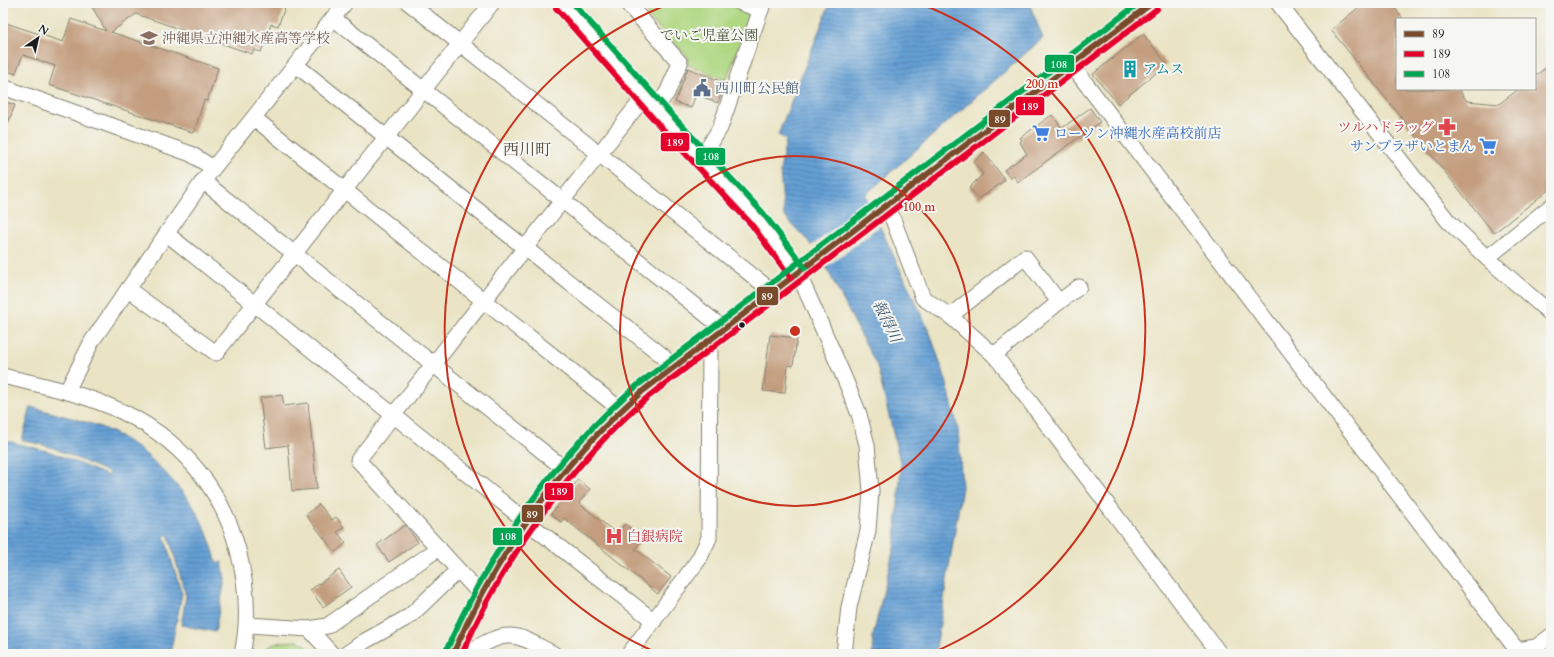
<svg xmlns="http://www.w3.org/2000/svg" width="1554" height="657" viewBox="0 0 1554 657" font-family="Cardo,'Noto Serif JP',serif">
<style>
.green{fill:#b0d883;stroke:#667a50}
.water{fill:url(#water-rules);stroke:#405e78}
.pier{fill:#eae4c5}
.building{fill:#c39d7e}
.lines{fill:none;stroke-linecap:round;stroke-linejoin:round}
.minor-casing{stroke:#838070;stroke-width:17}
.major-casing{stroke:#838070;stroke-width:21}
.minor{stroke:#fff;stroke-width:15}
.major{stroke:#fff;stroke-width:19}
.bus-1-casing{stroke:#f6f6f2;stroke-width:9}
.bus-2-casing{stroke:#f6f6f2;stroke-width:9}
.bus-3-casing{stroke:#f6f6f2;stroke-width:9}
.bus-1{stroke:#7a4b2a;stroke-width:6}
.bus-2{stroke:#e4002b;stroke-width:6}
.bus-3{stroke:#00a651;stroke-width:6}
.ring{fill:none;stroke:#c8321e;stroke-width:2}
.bus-dot{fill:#1c1c1c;stroke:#f6f6f2;stroke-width:1.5}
.labels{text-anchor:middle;stroke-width:4;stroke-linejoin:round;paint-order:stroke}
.park-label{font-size:14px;fill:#48543b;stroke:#f6f6f2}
.education-label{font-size:14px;fill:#785e54;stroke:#f6f6f2;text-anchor:start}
.culture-label{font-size:14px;fill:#0d838f;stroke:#f6f6f2;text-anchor:start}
.service-label{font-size:14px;fill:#4e5e75;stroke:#f6f6f2;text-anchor:start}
.health-label{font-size:14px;fill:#be3a42;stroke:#f6f6f2;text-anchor:end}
.shop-label{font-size:14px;fill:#366cbe;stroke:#f6f6f2;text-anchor:start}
.water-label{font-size:15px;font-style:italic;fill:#3c576f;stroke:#f6f6f2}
.quarter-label{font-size:16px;fill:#56493e;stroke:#f6f6f2}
.centre{fill:#c8321e;stroke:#f6f6f2;stroke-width:2}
.ring-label{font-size:12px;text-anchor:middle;font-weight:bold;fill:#c8321e;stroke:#f6f6f2;stroke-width:4;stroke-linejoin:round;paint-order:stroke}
.line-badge{stroke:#f6f6f2;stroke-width:1.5}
.badge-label{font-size:11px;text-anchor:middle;font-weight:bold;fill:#fff}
</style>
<defs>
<pattern id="water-rules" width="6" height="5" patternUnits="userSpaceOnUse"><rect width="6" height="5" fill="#649fd4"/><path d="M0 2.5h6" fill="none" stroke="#5281ab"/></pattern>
</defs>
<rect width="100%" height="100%" fill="#f6f6f2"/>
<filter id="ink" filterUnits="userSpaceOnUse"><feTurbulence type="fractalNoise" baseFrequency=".025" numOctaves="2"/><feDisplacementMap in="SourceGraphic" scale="8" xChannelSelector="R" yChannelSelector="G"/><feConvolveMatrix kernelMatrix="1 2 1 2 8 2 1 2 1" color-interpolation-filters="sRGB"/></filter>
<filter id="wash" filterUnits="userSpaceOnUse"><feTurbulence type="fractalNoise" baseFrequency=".012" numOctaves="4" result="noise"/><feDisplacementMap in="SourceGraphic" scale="16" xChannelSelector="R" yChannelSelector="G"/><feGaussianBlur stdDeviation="0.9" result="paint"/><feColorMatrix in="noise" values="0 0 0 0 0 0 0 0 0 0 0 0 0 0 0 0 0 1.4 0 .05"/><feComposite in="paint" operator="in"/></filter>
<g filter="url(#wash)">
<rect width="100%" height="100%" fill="#eae4c5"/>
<g class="green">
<path d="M648 3H724L751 13 726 80 687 64 689 58 648 17Z"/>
<path d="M298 641 306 645 312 654H260C272 641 282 642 298 641Z"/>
</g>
<g class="water">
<path d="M830 3H1030L1031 8 1043 38 865 195 930 333 946 380 958 429 962 487 935 654H872L873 636 895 543 901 466 877 366 827 269 808 241 784 216 780 171 786 139 778 135Z"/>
<path d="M31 407C52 413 74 418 95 425 129 437 155 460 177 486 183 493 190 500 194 508 205 526 212 544 217 564L222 562 225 579 215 632 181 625 186 596 168 534 164 536 182 594 170 654H3V440L51 452 109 476 110 473 51 447 22 440Z"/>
</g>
<path class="pier" d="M870 201 881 225 824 269 810 247Z"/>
<g id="blocks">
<g class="building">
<path d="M90 3H274L285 7 278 26 271 24 261 52 254 50 252 54 136 14 111 32 218 68 207 101 204 100 194 133 49 85 55 66 23 55 15 74 6 70 7 68 3 67V22L63 42 71 19 106 31Z"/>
<path d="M1364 3H1391L1403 19H1397V89H1458L1467 101 1499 104 1519 89H1535V76L1551 64V188L1494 233 1331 30Z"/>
<path d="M1143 34 1167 64 1118 104 1093 74Z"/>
<path d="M688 68 725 83 718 103 696 94 691 108 675 102Z"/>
<path d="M3 101 15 105 4 134H3Z"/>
<path d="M1090 108 1100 122 1018 182 1014 176 1010 178 1004 170 1027 154 1020 142 1022 140 1020 138 1052 115 1062 128Z"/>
<path d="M984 152 1005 180 979 199 969 188 983 174 974 162Z"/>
<path d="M770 335 797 338 793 366 788 365 785 393 763 391Z"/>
<path d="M282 395 284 406 308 403 317 489 292 491 288 445 266 448 260 398Z"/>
<path d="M578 480 590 489 579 503 617 534 625 524 644 538 635 549 671 577 658 594 564 518 561 522 551 514Z"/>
<path d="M319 504 332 520 336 517 344 527 337 532 346 543 335 552 306 515Z"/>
<path d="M405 525 418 542 389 562 377 545Z"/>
<path d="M339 570 351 587 323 607 310 590Z"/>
</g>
</g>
</g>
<g filter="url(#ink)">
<use href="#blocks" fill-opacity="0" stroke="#838070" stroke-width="1"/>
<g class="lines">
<g class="minor-casing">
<g id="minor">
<path d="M409 3 773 292"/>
<path d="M562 3 644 97 754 215 785 254 798 273 808 295 846 382 859 414 867 445 871 491 868 531 849 607 844 654"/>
<path d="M627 3 680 63 667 93 655 108"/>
<path d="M741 3 761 10"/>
<path d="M1278 3 1448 221 1487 258 1551 314"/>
<path d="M333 18 724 329"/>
<path d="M1071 64 1517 650 1536 647 1551 636"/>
<path d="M296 65 520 244 658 352 663 356 672 369"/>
<path d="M3 87 191 154 213 168"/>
<path d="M254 118 621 410"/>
<path d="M700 157 708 148 720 128 763 3"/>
<path d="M203 181 566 470"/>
<path d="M887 204 923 298 950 316 994 355 1000 362 1220 654"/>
<path d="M167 234 517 514 654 621"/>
<path d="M1487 258 1551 206"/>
<path d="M128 289 216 353 492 3"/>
<path d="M1059 302 1079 287"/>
<path d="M950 316 1025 257 1059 302 994 355"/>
<path d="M3 376C35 384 68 390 99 402 168 427 219 478 238 550 247 585 250 618 242 654"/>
<path d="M67 391 92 341 203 181 345 3"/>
<path d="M482 596 358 460 644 97"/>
<path d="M248 625 309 629 327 626 439 548"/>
<path d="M309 629 332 654"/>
<path d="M346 654 365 641 410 616 458 570"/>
<path d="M465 654C477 648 494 636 508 636 523 635 541 648 554 654"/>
<path d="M629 654 699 559 709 538 710 340"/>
</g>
</g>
<g class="major-casing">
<path id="major" d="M453 654C468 618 488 583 509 550 546 492 589 434 644 390L1152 3"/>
</g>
<use href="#minor" class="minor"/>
<use href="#major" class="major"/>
<g class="bus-1-casing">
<path id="bus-1" d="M453 654C496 555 562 460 644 390L1152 3"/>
</g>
<g class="bus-2-casing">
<g id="bus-2">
<path d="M556 8 658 124 751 224 791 278"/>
<path d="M462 654C503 559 570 464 649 396L1157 9"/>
</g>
</g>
<g class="bus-3-casing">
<g id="bus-3">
<path d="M573 3 670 113 763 213 805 268"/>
<path d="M446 651C489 552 557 453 639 384L1139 3"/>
</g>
</g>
<use href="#bus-1" class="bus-1"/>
<use href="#bus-2" class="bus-2"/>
<use href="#bus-3" class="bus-3"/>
</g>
</g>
<g class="ring">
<circle cx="795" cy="331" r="175"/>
<path d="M658 653A350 350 0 0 1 672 3M918 3A350 350 0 0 1 932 653"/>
</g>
<defs>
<g id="school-bare" transform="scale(1.38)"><path d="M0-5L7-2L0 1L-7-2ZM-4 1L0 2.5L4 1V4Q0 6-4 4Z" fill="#8d6e63" stroke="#f6f6f2" stroke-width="2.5" paint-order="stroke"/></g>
<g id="building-bare" transform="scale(1.38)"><path d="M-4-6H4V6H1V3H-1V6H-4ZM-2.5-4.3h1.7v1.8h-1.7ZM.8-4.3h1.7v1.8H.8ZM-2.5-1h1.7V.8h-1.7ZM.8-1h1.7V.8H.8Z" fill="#0f9aa8" stroke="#f6f6f2" stroke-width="2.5" paint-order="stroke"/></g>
<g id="civic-bare" transform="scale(1.38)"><path d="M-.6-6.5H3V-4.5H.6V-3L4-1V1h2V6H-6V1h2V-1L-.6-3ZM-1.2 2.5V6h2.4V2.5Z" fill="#5c6f8a" stroke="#f6f6f2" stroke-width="2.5" paint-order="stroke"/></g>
<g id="pharmacy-bare" transform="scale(1.38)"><path d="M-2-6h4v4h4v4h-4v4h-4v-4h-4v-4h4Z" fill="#e0444e" stroke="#f6f6f2" stroke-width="2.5" paint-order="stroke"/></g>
<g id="supermarket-bare" transform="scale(1.38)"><path d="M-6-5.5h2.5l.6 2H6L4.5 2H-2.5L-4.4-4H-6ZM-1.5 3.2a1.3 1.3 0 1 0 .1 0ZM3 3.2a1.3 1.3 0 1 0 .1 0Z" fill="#3f7fe0" stroke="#f6f6f2" stroke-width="2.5" paint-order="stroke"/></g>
<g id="hospital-bare" transform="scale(1.38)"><path d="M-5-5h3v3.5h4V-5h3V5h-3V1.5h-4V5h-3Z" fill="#e0444e" stroke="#f6f6f2" stroke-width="2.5" paint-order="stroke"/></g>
</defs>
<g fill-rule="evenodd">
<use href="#school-bare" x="149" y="38"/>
<use href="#building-bare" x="1130" y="69"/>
<use href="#civic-bare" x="702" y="88"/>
<use href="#pharmacy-bare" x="1447" y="127"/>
<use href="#supermarket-bare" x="1041" y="133"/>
<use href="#supermarket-bare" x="1488" y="146"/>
<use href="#hospital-bare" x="614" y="536"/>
</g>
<circle class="bus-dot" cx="742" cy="325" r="3.5"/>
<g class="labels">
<g class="park-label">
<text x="709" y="40">でいご児童公園</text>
</g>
<g class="education-label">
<text x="162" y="43">沖縄県立沖縄水産高等学校</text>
</g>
<g class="culture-label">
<text x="1143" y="74">アムス</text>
</g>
<g class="service-label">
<text x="715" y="93">西川町公民館</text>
</g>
<g class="health-label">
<text x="1434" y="132">ツルハドラッグ</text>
<text x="627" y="541" text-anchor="start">白銀病院</text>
</g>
<g class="shop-label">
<text x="1054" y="138">ローソン沖縄水産高校前店</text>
<text x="1475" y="151" text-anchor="end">サンプラザいとまん</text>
</g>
<g class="water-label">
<text transform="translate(887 321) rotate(64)" y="5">報得川</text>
</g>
<g class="quarter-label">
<text x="527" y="155">西川町</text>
</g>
</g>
<circle cx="795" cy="331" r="6" class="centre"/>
<g class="ring-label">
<text x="1042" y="88">200 m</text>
<text x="919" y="211">100 m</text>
</g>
<g class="line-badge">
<rect x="1044" y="54" width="31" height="19" rx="4" fill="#00a651"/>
<rect x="1015" y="96" width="30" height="20" rx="4" fill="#e4002b"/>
<rect x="988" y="109" width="23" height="19" rx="4" fill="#7a4b2a"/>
<rect x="660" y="132" width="30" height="20" rx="4" fill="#e4002b"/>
<rect x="695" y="147" width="31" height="19" rx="4" fill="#00a651"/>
<rect x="756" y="286" width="23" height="20" rx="4" fill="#7a4b2a"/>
<rect x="544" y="482" width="30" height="19" rx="4" fill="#e4002b"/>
<rect x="521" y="504" width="23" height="19" rx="4" fill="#7a4b2a"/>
<rect x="492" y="527" width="31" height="19" rx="4" fill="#00a651"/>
</g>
<g class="badge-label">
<text x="1059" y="68">108</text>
<text x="1030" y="110">189</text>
<text x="1000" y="123">89</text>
<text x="675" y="146">189</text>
<text x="711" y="160">108</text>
<text x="767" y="300">89</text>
<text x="559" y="495">189</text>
<text x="532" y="518">89</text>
<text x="508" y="540">108</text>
</g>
<rect width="1554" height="657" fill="none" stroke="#f6f6f2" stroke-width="16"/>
<rect x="1396" y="18" width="140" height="72" fill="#f6f6f2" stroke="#9f9f9c"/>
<rect x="1404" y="31" width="20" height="6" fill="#7a4b2a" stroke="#9f9f9c"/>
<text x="1432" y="38" font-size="12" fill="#1c1c1c">89</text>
<rect x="1404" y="51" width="20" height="6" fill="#e4002b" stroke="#9f9f9c"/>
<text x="1432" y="58" font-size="12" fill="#1c1c1c">189</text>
<rect x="1404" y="71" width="20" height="6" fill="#00a651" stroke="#9f9f9c"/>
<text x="1432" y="78" font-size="12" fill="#1c1c1c">108</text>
<g transform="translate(38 38) rotate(34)" stroke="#f6f6f2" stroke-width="3" paint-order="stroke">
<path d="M0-3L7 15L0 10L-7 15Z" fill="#1c1c1c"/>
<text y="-6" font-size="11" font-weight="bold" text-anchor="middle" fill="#1c1c1c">N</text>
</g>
</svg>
